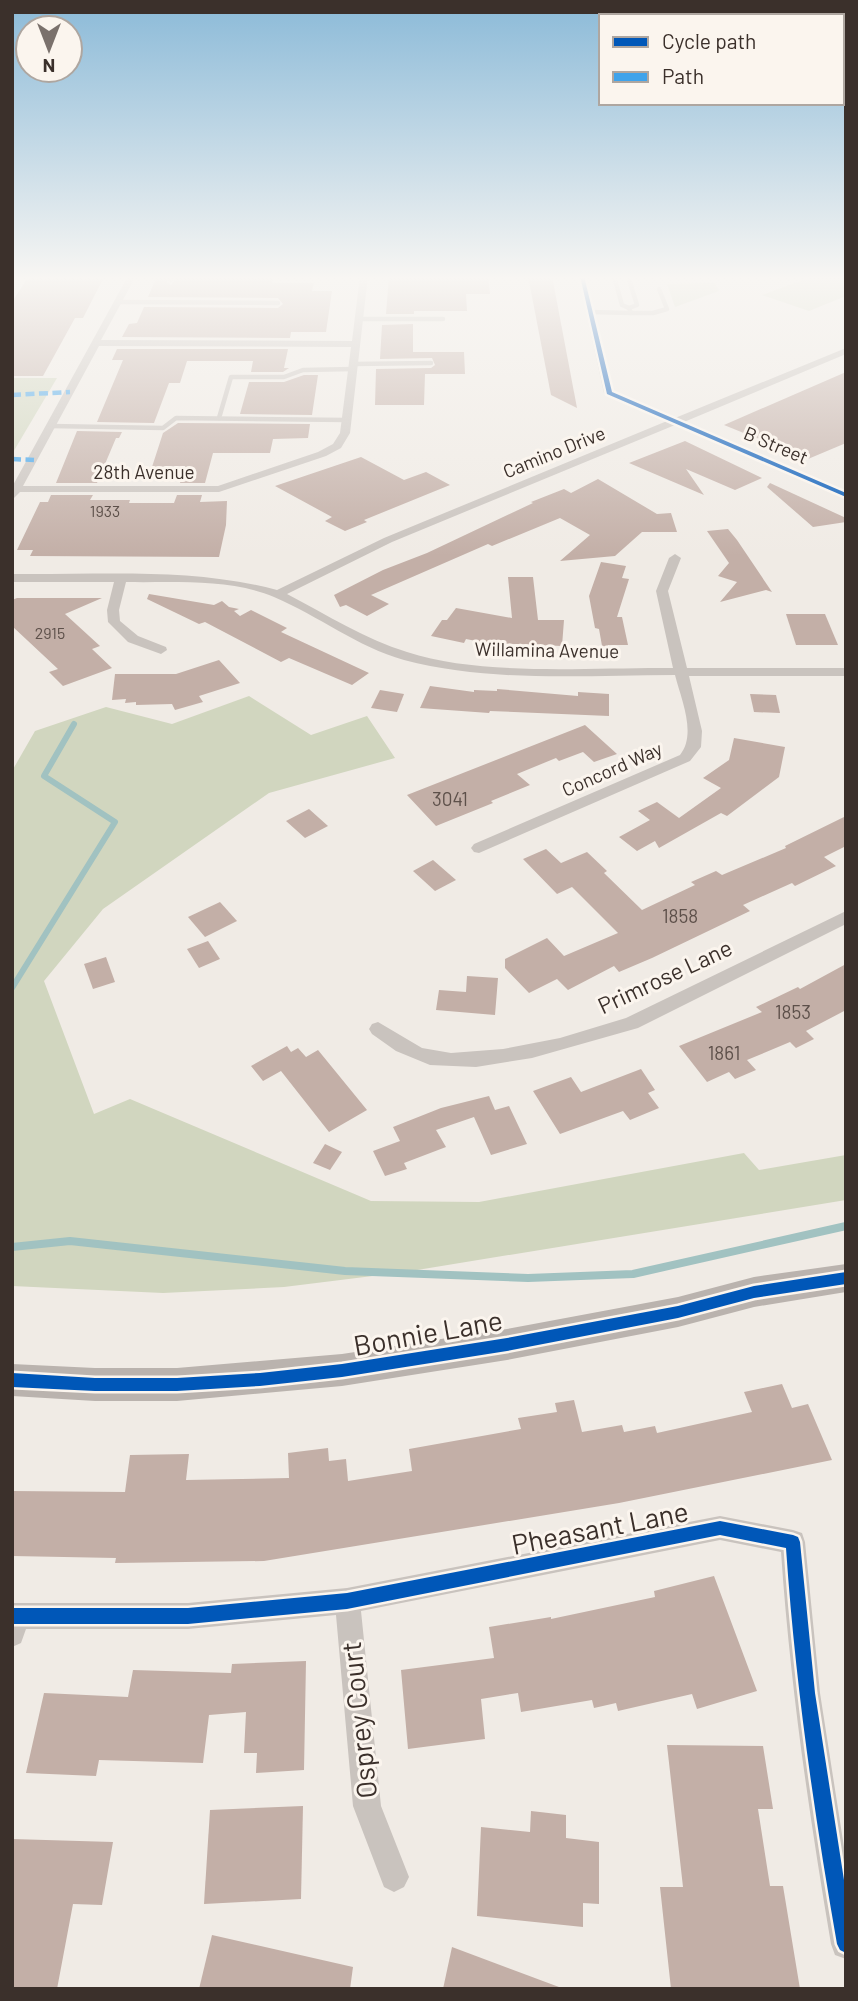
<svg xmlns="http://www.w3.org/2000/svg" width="858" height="2001" viewBox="0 0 858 2001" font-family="Barlow,sans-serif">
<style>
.green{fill:#d1d6bf}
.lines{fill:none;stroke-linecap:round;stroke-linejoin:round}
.stream-far1{stroke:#a1c2c1;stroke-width:6}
.stream{stroke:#a1c2c1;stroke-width:8}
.building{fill:#c3afa7}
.lane{stroke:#c9c3be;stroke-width:4.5}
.street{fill:#c9c3be;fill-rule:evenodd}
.secondary{fill:#bab3ae;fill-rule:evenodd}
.quiet{stroke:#3fa3eb;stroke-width:4.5;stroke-dasharray:9 4.5;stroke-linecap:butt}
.cycleway-casing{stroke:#fbf5ee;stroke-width:5}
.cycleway{fill:#0057b8;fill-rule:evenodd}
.labels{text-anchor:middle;stroke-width:6;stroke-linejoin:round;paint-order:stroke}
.far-number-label{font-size:16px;fill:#5d504a}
.far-street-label{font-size:19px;fill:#3b302b;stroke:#fbf5ee}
.number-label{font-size:19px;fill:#5d504a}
.street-label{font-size:23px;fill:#3b302b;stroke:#fbf5ee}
.near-street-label{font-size:28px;fill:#3b302b;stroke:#fbf5ee}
</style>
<rect width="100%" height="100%" fill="#f0ebe5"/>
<g class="green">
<path d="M814 276 846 278V296L809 311 762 295Z"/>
<path d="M710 283H715L719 291 675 307 667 284Z"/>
<path d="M12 378H57L12 454Z"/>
<path d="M249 696 311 735 367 716 395 758 269 793 103 909 44 981 94 1114 130 1099 371 1201 479 1202 744 1153 759 1170 846 1155V1200L405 1272 284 1287 163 1293 12 1286V771L35 731 106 707 172 724Z"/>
</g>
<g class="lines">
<path class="stream-far1" d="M12 988 115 822 44 776 74 724"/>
<path class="stream" d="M12 1247 70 1241 345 1271 528 1278 633 1274 846 1226"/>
</g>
<g class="building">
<path d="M157 276H168L167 282 171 285 178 276H274L272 283H314L312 291H332L326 332H291L290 338 122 337 129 324 137 323 144 307 278 308 283 304 278 298 148 297Z"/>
<path d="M389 276H488L490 294H466L467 311H414V314H386Z"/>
<path d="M528 276H552L577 408 551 395Z"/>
<path d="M27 279H103L83 318H75L43 376H12V302Z"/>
<path d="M413 324V352H464L465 374H425L424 405H375L376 369 431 368 435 365 432 358 380 359 382 325Z"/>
<path d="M117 349H288L284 368H289L283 372H251L253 361H187L180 383H169L154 423 97 422 123 360H112Z"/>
<path d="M846 372V443L808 459 724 425Z"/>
<path d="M304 375H318L312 415 240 414 249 382H284Z"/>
<path d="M178 423 310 424 308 438 273 439 270 453H213L205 483H180L185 466 152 467 163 433Z"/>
<path d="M77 431 122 432 119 438H116L97 483H56Z"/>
<path d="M685 441 762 478 735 490 686 469 704 495 629 463Z"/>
<path d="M361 457 404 480 426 472 450 485 364 520 367 522 345 531 325 521 332 517 275 486Z"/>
<path d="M598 479 657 514 671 513 677 532H642L615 556 560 561 590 535 560 518 492 546 488 544 371 595 389 604 367 616 346 605 340 607 334 595 383 570 427 553 533 503 531 502 564 489 571 493Z"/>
<path d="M770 483 846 518V522L813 527 767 487Z"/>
<path d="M51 495H93L90 500H130L129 503H174L177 495H202L200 502 227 501 226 525 219 557 30 556 33 550H17L40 502H48Z"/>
<path d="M728 529 737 540 772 592 766 590 720 602 737 582 718 576 729 563 707 531Z"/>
<path d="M601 562 626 566 622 578 629 579 617 617H622L628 645H608L604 657 599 629 595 628 589 596Z"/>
<path d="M508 577H533L538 620H564L562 646 486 643 466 639 464 643 431 636 442 620H447L456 608 512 618Z"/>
<path d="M149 594 214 605 222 601 229 607 239 609 234 611 240 616 251 610 287 628 281 632 369 673 352 685 289 658 281 662 205 622 199 624 147 599Z"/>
<path d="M17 598H102L65 614 100 646 92 649 112 668 63 686 49 672 58 669 12 626V600Z"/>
<path d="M786 614H825L838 645H796Z"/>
<path d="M219 660 240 683 199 696 203 702 175 710 172 704 136 705V702L125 703 126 699 112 700 115 674H176Z"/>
<path d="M430 686 474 692V690L497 691V689L578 696V692L609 694V716L490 711 489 713 420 708Z"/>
<path d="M380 690 404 694 397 712 371 708Z"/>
<path d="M750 694 776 695 780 713 754 712Z"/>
<path d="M585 725 617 754 594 762 583 752 559 761 556 758 517 774 530 785 491 801 493 803 436 826 407 795Z"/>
<path d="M734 738 785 747 779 777 727 816 721 813 659 848 655 841 637 851 619 837 650 820 638 811 657 802 679 818 721 788 703 778 729 760Z"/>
<path d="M309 809 328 826 305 838 286 821Z"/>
<path d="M846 816V846L824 857 836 866 795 886 792 883 743 905 750 911 652 958 619 972 614 966 568 990 557 979 529 993 505 968V959L547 938 564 956 618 933 572 887 557 894 523 859 546 849 561 863 587 852 607 871 604 873 642 910 695 885 691 882 716 871 722 875 786 848 785 846Z"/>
<path d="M433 860 456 880 435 891 413 871Z"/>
<path d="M220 902 237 921 205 937 188 917Z"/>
<path d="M208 941 220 959 199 968 187 949Z"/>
<path d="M106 957 115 982 93 989 84 964Z"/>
<path d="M846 964V1010L806 1031 814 1039 796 1048 790 1042 747 1060 756 1070 735 1079 729 1072 707 1082 679 1046 762 1012 756 1007 798 987 800 989Z"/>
<path d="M467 976 498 978 495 1015 436 1010 439 990 466 992Z"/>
<path d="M287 1046 291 1052 298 1048 306 1057 318 1050 367 1110 329 1132 281 1071 263 1081 251 1066Z"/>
<path d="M641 1069 655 1090 648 1093 659 1108 630 1120 623 1111 560 1134 533 1091 571 1077 581 1092Z"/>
<path d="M489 1096 495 1110 509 1106 527 1144 491 1155 474 1117 436 1130 446 1147 404 1163 407 1169 385 1176 373 1151 400 1141 393 1127 441 1108Z"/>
<path d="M325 1144 342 1152 330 1170 313 1163Z"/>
<path d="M782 1384 792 1408 808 1404 832 1460 619 1503 264 1561 115 1563 116 1558 12 1556V1491L125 1492 130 1455 189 1454 186 1480 289 1478 288 1453 328 1448 329 1461 346 1459 348 1481 412 1471 409 1449 521 1429 518 1418 557 1412 555 1403 574 1400 582 1432 622 1425 624 1432 655 1426 657 1433 752 1412 744 1392Z"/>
<path d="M714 1576 757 1691 697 1709 692 1694 618 1711 616 1703 594 1708 592 1700 521 1712 518 1693 481 1699 485 1739 408 1749 401 1670 494 1658 489 1627 551 1617V1619L655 1597 654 1591Z"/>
<path d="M306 1661 304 1770 256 1773 257 1753H244L246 1712 209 1715 203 1763 99 1760 96 1776 26 1773 44 1693 128 1697 133 1670 231 1673 232 1664Z"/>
<path d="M667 1745 763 1746 773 1809H758L770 1886H783L800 1989H671L660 1887H683Z"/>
<path d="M303 1806 301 1899 204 1904 210 1810Z"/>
<path d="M531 1811 566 1815V1838L599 1842V1904L583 1903V1927L477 1916 481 1827 530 1832Z"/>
<path d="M12 1839 113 1842 102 1905 73 1904 57 1989H12Z"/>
<path d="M212 1935 353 1967 350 1989H199Z"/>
<path d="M452 1947 559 1987 558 1989H443Z"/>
</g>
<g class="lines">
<g class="lane">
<path d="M614 276 622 305 629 308"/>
<path d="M171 280 173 276"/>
<path d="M118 302 278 303"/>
<path d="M590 312 631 313 629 308 637 305 628 276"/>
<path d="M631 313H653L667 309 659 289"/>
<path d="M359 319H443"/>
<path d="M353 364 431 363"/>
<path d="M219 418 231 377H284L303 370 353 369"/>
<path d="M51 426 163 428 176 418 347 420"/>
</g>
<g class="street">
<path d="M128 276H136L101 340 352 341 360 276H368L350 433 341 448 326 456 219 492H20L12 500V487ZM99 346 351 347 340 433 333 444 318 452 218 486H23Z"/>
<path d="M578 276H586L613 391 675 418 846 348V354L684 422 846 491V498L675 425 392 542 287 594C327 615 365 639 407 652 484 677 592 667 673 668L656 591 669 558 675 554 681 558 668 591 687 668H846V676H689L702 731 701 747 690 761 479 853 474 852 471 848 474 844 680 755C697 734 681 699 675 675 585 675 492 683 404 660 357 647 319 616 274 597 229 578 174 583 126 582L119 610 120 621 138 636 166 647 167 650 161 654 128 642 108 622 107 610 114 582H12V574C100 575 192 567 277 590L384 538 667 421 604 393Z"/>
<path d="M846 911V924L638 1028 532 1058 476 1067 430 1065 396 1051 372 1034 369 1029 372 1024 378 1022 422 1048 451 1053 503 1049 560 1038 626 1018Z"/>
<path d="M720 1516 793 1530 802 1533 805 1542 820 1693 846 1860V1959L835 1955 831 1944C809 1814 790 1684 781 1552L720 1540 361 1611 381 1806 409 1877 404 1887 394 1892 384 1887 353 1806 336 1615 188 1629H26L21 1643 12 1647V1603H188L347 1588Z"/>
</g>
<path class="secondary" d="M846 1264V1292L754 1307 678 1327 507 1360 342 1386 177 1401H95L12 1396V1364L95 1368H177L342 1354 507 1329 678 1297 754 1277Z"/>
<g class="quiet">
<path d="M12 395 70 392"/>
<path d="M12 459 34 460"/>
</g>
<g class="cycleway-casing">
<g id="cycleway">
<path d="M580 276H584L612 392 846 493V497L607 394Z"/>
<path d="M846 1272V1284L754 1298 678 1318 507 1351 342 1377 260 1386 177 1391H95L12 1387V1373L95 1378H177L260 1373 342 1364 507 1338 678 1306 754 1286Z"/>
<path d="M720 1521 793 1535 798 1537 800 1542 815 1693 846 1893V1953L840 1950 837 1944C814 1813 795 1681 786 1548L720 1535 347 1609 188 1624H12V1608H188L347 1593Z"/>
</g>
</g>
<use href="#cycleway" class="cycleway"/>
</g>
<linearGradient id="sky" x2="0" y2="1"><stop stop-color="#8bbad8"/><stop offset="0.5" stop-color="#f8f6f3"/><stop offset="1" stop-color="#f8f6f3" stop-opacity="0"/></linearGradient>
<rect width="858" height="556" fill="url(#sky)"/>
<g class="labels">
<g class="far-number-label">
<text x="105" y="517">1933</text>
<text x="50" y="639">2915</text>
</g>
<g class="far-street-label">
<text transform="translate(776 445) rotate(23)" y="7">B Street</text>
<text transform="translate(554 452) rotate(-22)" y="7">Camino Drive</text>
<text x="144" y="479">28th Avenue</text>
<text transform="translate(547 650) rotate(1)" y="7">Willamina Avenue</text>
<text transform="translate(612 769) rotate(-24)" y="7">Concord Way</text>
</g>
<g class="number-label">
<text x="450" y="806">3041</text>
<text x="680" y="923">1858</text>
<text x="793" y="1019">1853</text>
<text x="724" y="1060">1861</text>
</g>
<g class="street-label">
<text transform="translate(665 977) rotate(-25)" y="8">Primrose Lane</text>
</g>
<g class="near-street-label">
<text transform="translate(428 1333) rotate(-10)" y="10">Bonnie Lane</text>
<text transform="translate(600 1528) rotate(-11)" y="10">Pheasant Lane</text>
<text transform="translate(359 1720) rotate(-96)" y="10">Osprey Court</text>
</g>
</g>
<rect width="858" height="2001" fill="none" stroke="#3b302b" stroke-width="28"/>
<rect x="599" y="14" width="245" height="91" fill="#fbf5ee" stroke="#aea6a0" stroke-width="2"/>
<rect x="613" y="37" width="35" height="10" fill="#0057b8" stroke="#aea6a0" stroke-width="2"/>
<text x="662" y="49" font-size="21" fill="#3b302b">Cycle path</text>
<rect x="613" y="72" width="35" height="10" fill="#3fa3eb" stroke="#aea6a0" stroke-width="2"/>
<text x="662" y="84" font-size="21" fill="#3b302b">Path</text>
<g transform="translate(49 49) rotate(180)"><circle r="33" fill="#fbf5ee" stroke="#aea6a0" stroke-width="2"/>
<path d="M0-5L12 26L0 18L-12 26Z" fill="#7a716c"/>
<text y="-10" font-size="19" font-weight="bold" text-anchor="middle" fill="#3b302b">N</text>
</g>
</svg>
